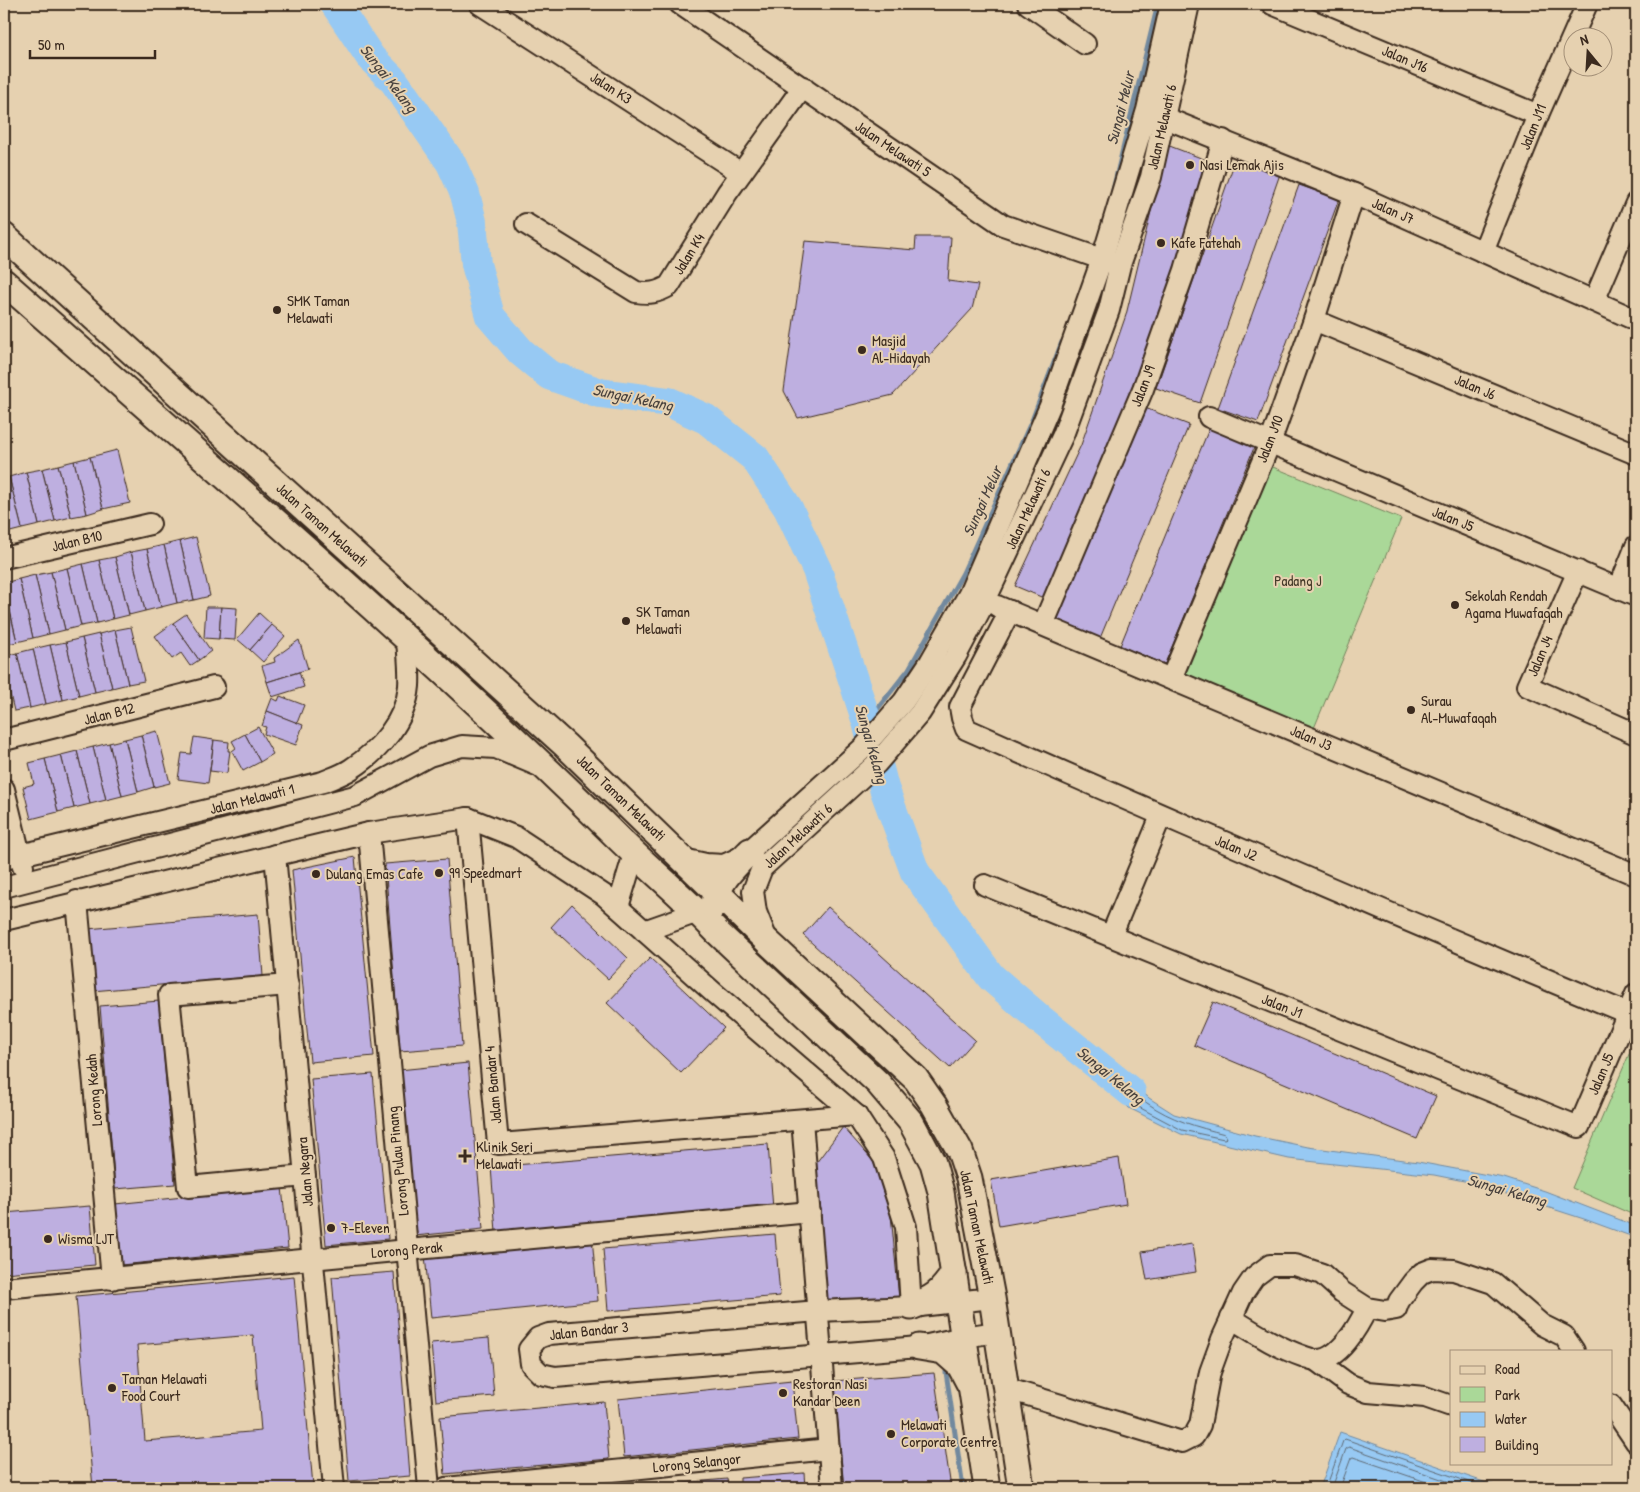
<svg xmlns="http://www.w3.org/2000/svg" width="1640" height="1492" viewBox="0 0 1640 1492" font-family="'Patrick Hand',sans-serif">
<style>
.green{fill:#aad898;stroke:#72815b}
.water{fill:#97c9f3;stroke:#72899e}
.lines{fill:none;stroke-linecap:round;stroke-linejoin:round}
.shore{stroke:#606a73;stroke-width:1}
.stream{stroke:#72899e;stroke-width:5}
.river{stroke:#97c9f3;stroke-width:30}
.building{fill:#beafe0;stroke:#3b2a1e;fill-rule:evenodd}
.minor-casing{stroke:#3b2a1e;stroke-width:24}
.major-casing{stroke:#3b2a1e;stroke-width:29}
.minor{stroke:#e6d1b0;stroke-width:20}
.major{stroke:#e6d1b0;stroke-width:25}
.poi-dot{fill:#3b2a1e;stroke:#e6d1b0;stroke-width:2}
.labels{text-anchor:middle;stroke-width:4;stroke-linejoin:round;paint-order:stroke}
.street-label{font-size:15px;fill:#3b2a1e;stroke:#e6d1b0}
.poi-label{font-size:15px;fill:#3b2a1e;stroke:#e6d1b0;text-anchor:start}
.park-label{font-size:15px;fill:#463b2a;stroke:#e6d1b0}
.water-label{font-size:16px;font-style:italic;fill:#49423e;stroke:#e6d1b0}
</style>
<rect width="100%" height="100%" fill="#e6d1b0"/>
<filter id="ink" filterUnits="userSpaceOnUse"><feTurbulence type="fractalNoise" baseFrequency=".02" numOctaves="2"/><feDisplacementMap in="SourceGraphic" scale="10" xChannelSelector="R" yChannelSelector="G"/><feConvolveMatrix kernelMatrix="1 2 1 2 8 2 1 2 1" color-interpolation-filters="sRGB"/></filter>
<g filter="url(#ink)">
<g class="green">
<path d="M1268 465 1401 519 1312 733 1179 678Z"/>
<path d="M1636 1038V1216L1572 1188Z"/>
</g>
<g class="water">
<path d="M1101 1062 1121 1073 1149 1098 1174 1114 1255 1136 1308 1147 1418 1162 1504 1178 1545 1191 1636 1226V1238L1584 1219 1469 1182 1434 1175 1289 1159 1181 1134 1129 1108 1095 1072Z"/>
<path d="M1340 1432 1501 1488H1320Z"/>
</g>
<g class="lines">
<g class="shore">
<path d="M1105 1072H1108C1123 1080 1133 1093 1147 1103 1171 1120 1197 1127 1225 1134L1227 1138 1224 1139 1182 1130 1133 1104 1105 1075Z"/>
<path d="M1326 1488 1343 1441 1345 1439 1486 1488"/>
<path d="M1332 1488 1346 1449 1349 1447 1467 1488"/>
<path d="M1340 1488 1351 1458 1353 1457 1444 1488"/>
</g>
<g class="stream">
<path d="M1113 190 1158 4"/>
<path d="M867 722 909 669 963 573 1033 418 1062 342"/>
<path d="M946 1372 963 1488"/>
</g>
<path class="river" d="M335 4 371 58 394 81 451 163 465 194 472 222 476 264 490 316 521 352 549 375 600 393 669 402 706 419 755 458 788 508 817 570 867 722 884 788 915 872 991 977 1040 1019 1131 1092"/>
</g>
<g class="building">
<path d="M1167 145 1214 163 1147 348 1096 479 1046 599 1015 586 1081 445 1126 315Z"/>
<path d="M1236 158 1280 174 1200 403 1156 388Z"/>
<path d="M1299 185 1339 199 1258 422 1218 408Z"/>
<path d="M916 237H951L948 281 978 285 972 309 893 395 798 418 784 391 805 241 915 250Z"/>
<path d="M1145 408 1189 425 1098 643 1054 625Z"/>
<path d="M1211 424 1256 443 1165 664 1120 646Z"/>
<path d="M117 450 130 503 103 509 90 457Z"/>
<path d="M90 457 103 509 87 514 74 461Z"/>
<path d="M74 461 87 514 71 517 58 465Z"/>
<path d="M58 465 71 517 55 521 42 469Z"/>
<path d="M42 469 55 521 39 525 26 472Z"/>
<path d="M26 472 39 525 22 529 9 477Z"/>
<path d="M9 477 22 529 6 533 4 524V478Z"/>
<path d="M196 537 210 596 194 600 180 541Z"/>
<path d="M180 541 194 600 177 603 164 545Z"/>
<path d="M164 545 177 603 161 607 147 549Z"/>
<path d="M147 549 161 607 145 611 131 552Z"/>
<path d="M131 552 145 611 129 615 115 557Z"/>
<path d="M115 557 129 615 113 619 99 560Z"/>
<path d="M99 560 113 619 97 623 83 564Z"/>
<path d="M83 564 97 623 81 626 67 568Z"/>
<path d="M67 568 81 626 65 630 51 572Z"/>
<path d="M51 572 65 630 49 634 35 575Z"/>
<path d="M35 575 49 634 33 638 19 579Z"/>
<path d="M19 579 33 638 17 642 4 583Z"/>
<path d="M4 587 17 642 4 645Z"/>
<path d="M206 607H221L219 639 204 638Z"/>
<path d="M221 607 237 608 235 640 219 639Z"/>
<path d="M259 613 272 625 250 650 237 639Z"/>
<path d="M186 614 211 651 199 660 173 623Z"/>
<path d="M173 623 199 660 190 666 181 653 172 659 155 636Z"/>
<path d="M272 625 285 636 263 662 250 650Z"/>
<path d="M131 627 144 681 128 684 115 630Z"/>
<path d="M115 630 128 684 112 688 99 634Z"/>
<path d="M99 634 112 688 95 692 82 638Z"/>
<path d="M82 638 95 692 79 696 66 642Z"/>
<path d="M299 640 308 669 267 682 262 666 275 662 274 658Z"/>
<path d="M66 642 79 696 63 700 50 645Z"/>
<path d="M50 645 63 700 46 704 33 649Z"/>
<path d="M33 649 46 704 30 708 17 653Z"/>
<path d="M17 653 30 708 14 711 4 669V656Z"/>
<path d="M299 672 304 687 272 697 267 682Z"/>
<path d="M280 696 304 705 297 723 267 711 272 698 278 701Z"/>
<path d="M267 711 303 725 296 745 264 734 266 727 262 726Z"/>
<path d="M258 727 273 754 260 762 245 734Z"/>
<path d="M157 731 170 783 154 787 141 735Z"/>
<path d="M245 734 260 762 243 771 232 751 236 748 232 741Z"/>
<path d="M141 735 154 787 138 792 125 739Z"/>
<path d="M194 737 214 740 208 783 178 779 182 753 191 754Z"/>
<path d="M125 739 138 792 122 796 109 743Z"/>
<path d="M214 740 229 742 228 751H230L227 773 210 771Z"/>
<path d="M109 743 122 796 106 800 93 747Z"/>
<path d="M93 747 106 800 90 804 77 751Z"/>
<path d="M77 751 90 804 74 808 61 755Z"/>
<path d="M61 755 74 808 58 812 45 759Z"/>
<path d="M45 759 58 812 31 819 23 787 34 784 29 763Z"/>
<path d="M355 857 374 1056 310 1062 292 870Z"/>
<path d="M447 859 462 1046 400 1051 385 864Z"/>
<path d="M572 904 628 958 608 979 551 927Z"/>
<path d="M828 907 975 1040 950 1068 803 935Z"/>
<path d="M258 914 263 976 92 991 87 929Z"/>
<path d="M650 958 724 1028 681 1073 607 1003Z"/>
<path d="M159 1001 175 1184 115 1189 100 1006Z"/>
<path d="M1213 1002 1436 1096 1417 1139 1194 1045Z"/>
<path d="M468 1063 483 1229 415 1236 399 1070Z"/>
<path d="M373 1074 388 1239 326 1245 311 1079Z"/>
<path d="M843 1127 873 1161 890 1204 899 1299 823 1306 810 1171Z"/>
<path d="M768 1144 773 1209 496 1232 491 1167Z"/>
<path d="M1119 1158 1126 1204 999 1226 991 1180Z"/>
<path d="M282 1187 288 1248 121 1265 115 1204Z"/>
<path d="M90 1206 95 1265 4 1273V1213Z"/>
<path d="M775 1234 780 1296 608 1311 603 1249Z"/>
<path d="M592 1238 598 1301 431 1318 425 1255Z"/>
<path d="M1192 1244 1196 1272 1147 1280 1142 1252Z"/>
<path d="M394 1272 410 1476 349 1481 332 1277Z"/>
<path d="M294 1276 313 1486 291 1488H93L76 1296ZM253 1335 261 1431 145 1441 137 1345Z"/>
<path d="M489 1338 494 1396 436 1401 431 1343Z"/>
<path d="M934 1373 951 1488H844L834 1381Z"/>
<path d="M792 1381 798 1439 624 1457 618 1399Z"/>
<path d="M604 1402 609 1459 445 1474 440 1417Z"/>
<path d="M804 1473 805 1488H740V1478Z"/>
<path d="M727 1479 728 1488H626Z"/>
</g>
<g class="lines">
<g class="minor-casing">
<g id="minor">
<path d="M480 4 741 173"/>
<path d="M680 4 1003 225 1113 263"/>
<path d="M1028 4 1085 44"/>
<path d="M1272 4 1538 115"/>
<path d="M1153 113 1354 194 1636 320"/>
<path d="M526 224 636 292C649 294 657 293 669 286L727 193 803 87"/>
<path d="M1483 252 1538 115 1587 4"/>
<path d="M1594 301 1636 203"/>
<path d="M1314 320 1636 454"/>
<path d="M1209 417 1636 596"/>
<path d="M4 558 150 524"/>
<path d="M1578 571 1527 686 1636 734"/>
<path d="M1619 588 1636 546"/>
<path d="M997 606 1636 875"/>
<path d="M1010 611 960 707 962 718 966 729C1185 826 1406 921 1627 1013"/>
<path d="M1043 625 1143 389 1185 270 1223 140"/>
<path d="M1171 679 1270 443 1314 320 1354 194"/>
<path d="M4 740 214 687"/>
<path d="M4 789 23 867"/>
<path d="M468 818 498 1144 856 1115"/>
<path d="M369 833 429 1488"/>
<path d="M275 855 334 1488"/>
<path d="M4 859 323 782C332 778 342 775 351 769 379 751 406 721 409 686 410 671 408 655 407 640"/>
<path d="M683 859 706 864 724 865 745 855 864 747 904 701 930 662 969 594 1050 406 1102 259 1147 110 1171 4"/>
<path d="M985 885 1579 1127 1636 994"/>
<path d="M4 887 355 796 429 756 462 746 496 748 539 766"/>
<path d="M77 901 112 1279"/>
<path d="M618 907 634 854"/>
<path d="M4 920 369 833 468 818 516 837 604 895 714 993 856 1115 884 1158 906 1227 911 1307"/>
<path d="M644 931 698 912"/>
<path d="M1111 936 1161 816"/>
<path d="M767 940 756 912 753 891 762 868 877 763 920 713 956 656 985 601 1063 435 1109 310 1120 265 1151 177 1189 4"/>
<path d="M288 985 169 995 188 1187 305 1176"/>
<path d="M802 1120 832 1488"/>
<path d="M4 1288 810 1212"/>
<path d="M992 1298 911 1307 818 1311 549 1334 538 1338 529 1349 531 1364 541 1374 555 1377 919 1347 963 1337 997 1332"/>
<path d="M1231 1318C1255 1333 1278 1348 1305 1357 1309 1358 1313 1360 1316 1360 1339 1361 1359 1325 1367 1308"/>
<path d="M1317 1361 1348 1384 1368 1392 1425 1397 1451 1406"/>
<path d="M1005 1388 1182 1442 1194 1436 1200 1425 1210 1372 1222 1339 1243 1293 1254 1277 1270 1265H1295L1322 1274 1342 1292 1367 1308 1385 1311 1396 1309 1399 1301 1413 1282 1422 1273 1432 1269 1454 1270 1493 1283 1542 1325 1564 1336 1574 1351"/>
<path d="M1611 1405 1636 1442"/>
<path d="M446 1488 829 1449"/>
</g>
</g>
<g class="major-casing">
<g id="major">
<path d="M4 236 565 745 768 942 916 1079 934 1105 960 1151 969 1178 992 1298 1021 1488"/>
<path d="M4 282C211 465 422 645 620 840 652 871 687 900 718 933L878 1083 911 1122 933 1163 941 1192 987 1488"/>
<path d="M713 907C717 883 734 867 750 851"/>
<path d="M911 1307C934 1298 940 1294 954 1273"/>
<path d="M919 1347 943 1351 960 1366 969 1383"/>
</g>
</g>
<use href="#minor" class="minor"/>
<use href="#major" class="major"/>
</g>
</g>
<g class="poi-dot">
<circle cx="1190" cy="165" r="5"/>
<circle cx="1161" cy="243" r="5"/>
<circle cx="277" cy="310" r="5"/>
<circle cx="862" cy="350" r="5"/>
<circle cx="1455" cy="605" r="5"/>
<circle cx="626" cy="621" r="5"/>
<circle cx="1411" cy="710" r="5"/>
<circle cx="439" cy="873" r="5"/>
<circle cx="316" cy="874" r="5"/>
<path d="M462.5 1148.5h5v5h5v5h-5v5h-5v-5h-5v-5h5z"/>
<circle cx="331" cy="1228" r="5"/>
<circle cx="48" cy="1239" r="5"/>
<circle cx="112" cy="1388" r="5"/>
<circle cx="783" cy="1393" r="5"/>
<circle cx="891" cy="1434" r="5"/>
</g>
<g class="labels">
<g class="street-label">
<text transform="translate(1405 59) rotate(23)" y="5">Jalan J16</text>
<text transform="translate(611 88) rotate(33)" y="5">Jalan K3</text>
<text transform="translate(1162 127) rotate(-77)" y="5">Jalan Melawati 6</text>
<text transform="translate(1533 127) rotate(-68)" y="5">Jalan J11</text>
<text transform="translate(893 149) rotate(34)" y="5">Jalan Melawati 5</text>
<text transform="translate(1393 211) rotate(24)" y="5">Jalan J7</text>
<text transform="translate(689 254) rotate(-58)" y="5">Jalan K4</text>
<text transform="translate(1143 386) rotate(-69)" y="5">Jalan J9</text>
<text transform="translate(1475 387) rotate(23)" y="5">Jalan J6</text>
<text transform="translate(1270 439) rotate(-69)" y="5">Jalan J10</text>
<text transform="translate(1028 509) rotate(-65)" y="5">Jalan Melawati 6</text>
<text transform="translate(1453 519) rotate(22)" y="5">Jalan J5</text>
<text transform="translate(322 525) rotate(42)" y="5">Jalan Taman Melawati</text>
<text transform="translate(77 541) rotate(-13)" y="5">Jalan B10</text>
<text transform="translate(1540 656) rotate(-67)" y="5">Jalan J4</text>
<text transform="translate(109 714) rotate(-14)" y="5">Jalan B12</text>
<text transform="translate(1311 738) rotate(23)" y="5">Jalan J3</text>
<text transform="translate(621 798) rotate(44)" y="5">Jalan Taman Melawati</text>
<text transform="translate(252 799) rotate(-14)" y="5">Jalan Melawati 1</text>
<text transform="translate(798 836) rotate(-43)" y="5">Jalan Melawati 6</text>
<text transform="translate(1236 848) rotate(23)" y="5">Jalan J2</text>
<text transform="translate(1282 1006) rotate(22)" y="5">Jalan J1</text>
<text transform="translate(1601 1074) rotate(-67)" y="5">Jalan J5</text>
<text transform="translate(493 1085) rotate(-95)" y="5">Jalan Bandar 4</text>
<text transform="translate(94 1090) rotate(-95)" y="5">Lorong Kedah</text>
<text transform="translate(398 1161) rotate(-96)" y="5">Lorong Pulau Pinang</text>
<text transform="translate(305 1172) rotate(-95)" y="5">Jalan Negara</text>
<text transform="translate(977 1227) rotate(78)" y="5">Jalan Taman Melawati</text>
<text transform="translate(407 1250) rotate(-5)" y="5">Lorong Perak</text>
<text transform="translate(589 1331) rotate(-6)" y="5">Jalan Bandar 3</text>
<text transform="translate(697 1463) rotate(-6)" y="5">Lorong Selangor</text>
</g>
<g class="poi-label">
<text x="1200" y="170">Nasi Lemak Ajis</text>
<text x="1171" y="248">Kafe Fatehah</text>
<text x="287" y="306">SMK Taman<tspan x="287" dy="17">Melawati</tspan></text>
<text x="872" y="346">Masjid<tspan x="872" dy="17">Al-Hidayah</tspan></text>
<text x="1465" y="601">Sekolah Rendah<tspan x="1465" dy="17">Agama Muwafaqah</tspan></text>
<text x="636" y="617">SK Taman<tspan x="636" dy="17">Melawati</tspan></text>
<text x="1421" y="706">Surau<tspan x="1421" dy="17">Al-Muwafaqah</tspan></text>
<text x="449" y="878">99 Speedmart</text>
<text x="326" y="879">Dulang Emas Cafe</text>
<text x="476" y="1152">Klinik Seri<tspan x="476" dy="17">Melawati</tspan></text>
<text x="341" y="1233">7-Eleven</text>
<text x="58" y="1244">Wisma LJT</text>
<text x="122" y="1384">Taman Melawati<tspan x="122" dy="17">Food Court</tspan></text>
<text x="793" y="1389">Restoran Nasi<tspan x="793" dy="17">Kandar Deen</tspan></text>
<text x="901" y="1430">Melawati<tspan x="901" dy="17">Corporate Centre</tspan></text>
</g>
<g class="park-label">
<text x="1298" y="586">Padang J</text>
</g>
<g class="water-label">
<text transform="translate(389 78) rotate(52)" y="6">Sungai Kelang</text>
<text transform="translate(1120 108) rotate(-76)" y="6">Sungai Melur</text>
<text transform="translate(633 397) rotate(12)" y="6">Sungai Kelang</text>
<text transform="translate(982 501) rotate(-66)" y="6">Sungai Melur</text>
<text transform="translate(872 744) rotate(74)" y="6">Sungai Kelang</text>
<text transform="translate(1111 1075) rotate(39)" y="6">Sungai Kelang</text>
<text transform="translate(1507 1190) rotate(16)" y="6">Sungai Kelang</text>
</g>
</g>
<rect width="1640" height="1492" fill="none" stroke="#e6d1b0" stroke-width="20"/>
<rect x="10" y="10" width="1620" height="1472" fill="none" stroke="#3b2a1e" stroke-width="2" filter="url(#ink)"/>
<rect x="1450" y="1350" width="162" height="115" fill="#e6d1b0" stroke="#a28e76"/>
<rect x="1460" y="1366" width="25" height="8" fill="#e6d1b0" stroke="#a28e76"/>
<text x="1495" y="1374" font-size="15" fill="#3b2a1e">Road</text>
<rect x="1460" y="1387" width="25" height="15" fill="#aad898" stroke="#a28e76"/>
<text x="1495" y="1400" font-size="15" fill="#3b2a1e">Park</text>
<rect x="1460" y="1412" width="25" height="15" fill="#97c9f3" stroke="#a28e76"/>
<text x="1495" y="1424" font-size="15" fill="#3b2a1e">Water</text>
<rect x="1460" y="1437" width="25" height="15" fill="#beafe0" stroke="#a28e76"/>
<text x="1495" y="1450" font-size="15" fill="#3b2a1e">Building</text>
<g transform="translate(1588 52) rotate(342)"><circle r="24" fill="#e6d1b0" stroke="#a28e76"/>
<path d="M0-4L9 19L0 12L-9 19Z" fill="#3b2a1e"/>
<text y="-8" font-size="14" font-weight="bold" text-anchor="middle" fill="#3b2a1e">N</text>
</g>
<path d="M30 50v8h125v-8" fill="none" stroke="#3b2a1e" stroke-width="2.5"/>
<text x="38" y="50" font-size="15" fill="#3b2a1e" stroke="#e6d1b0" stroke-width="4" paint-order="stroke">50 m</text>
</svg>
